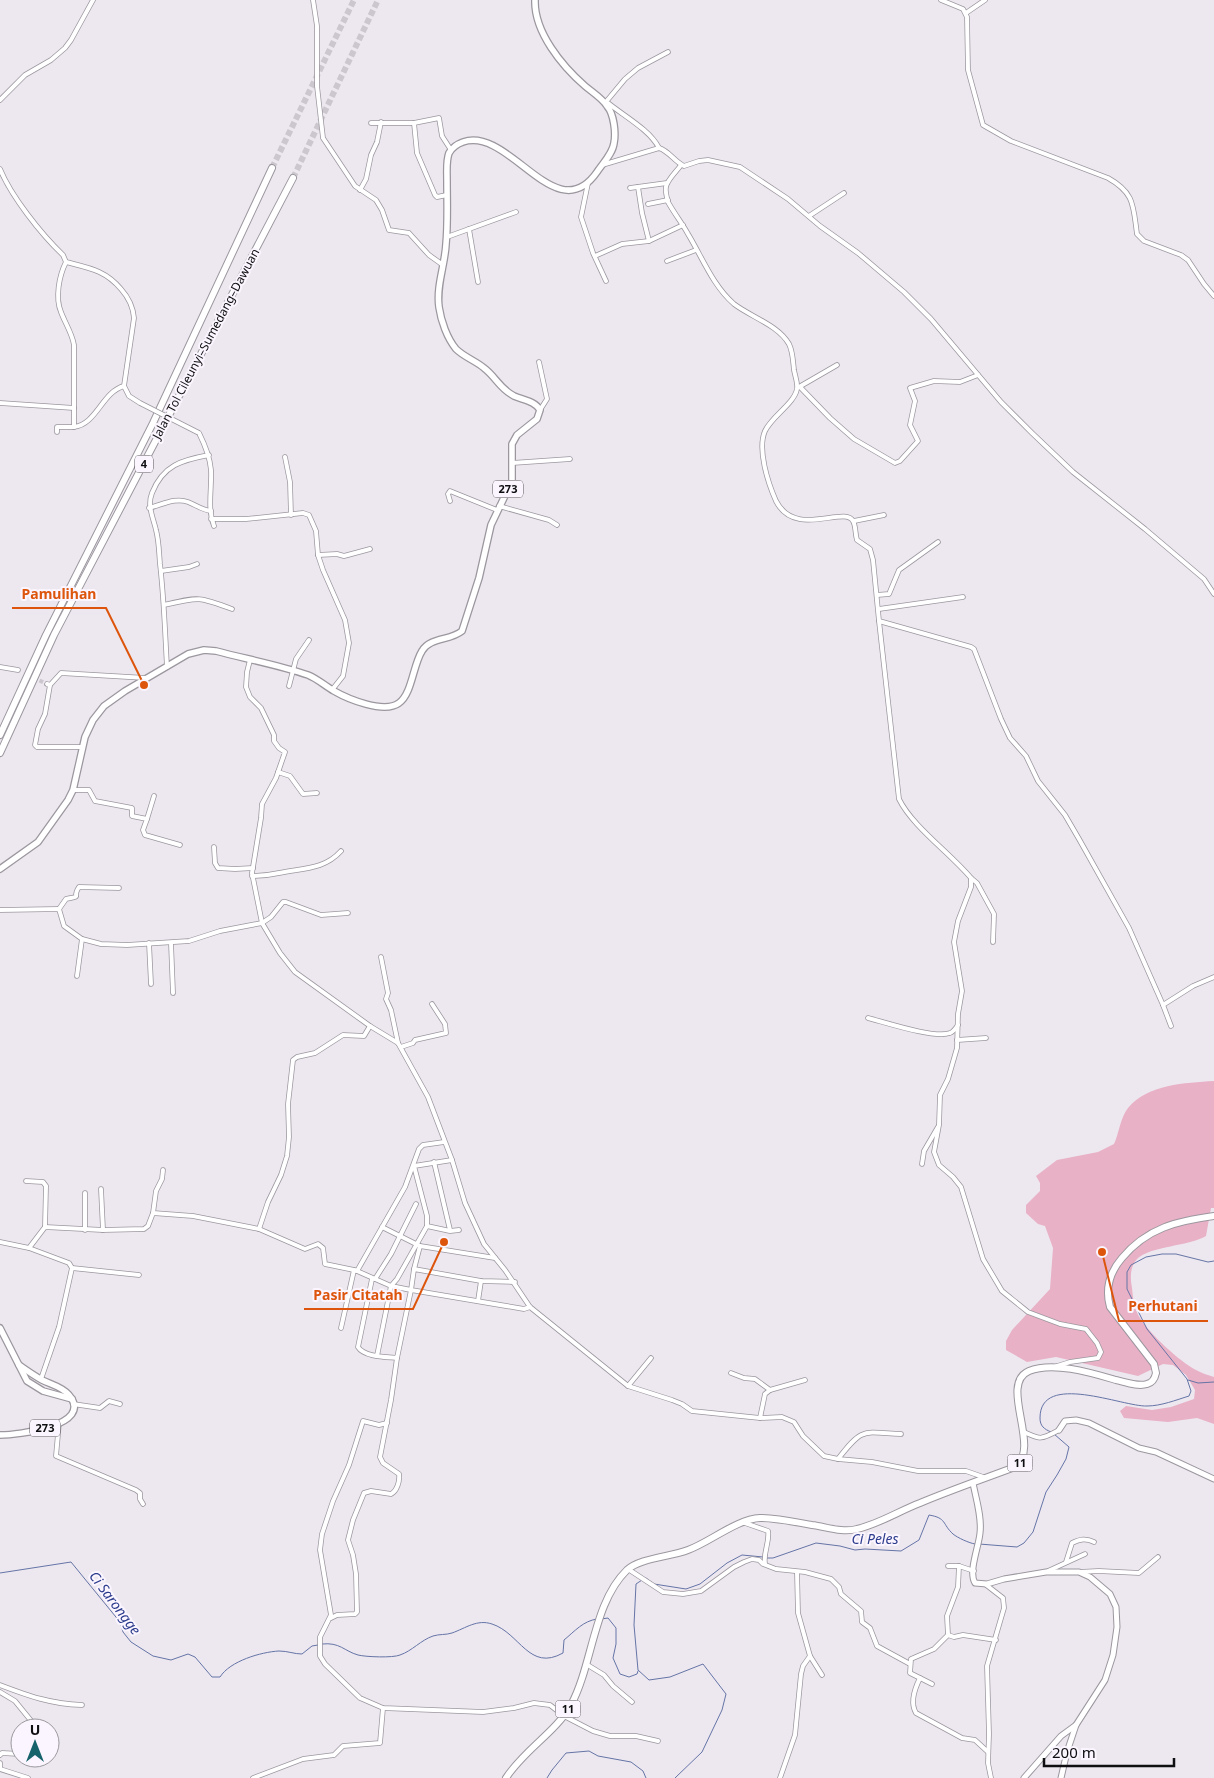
<svg xmlns="http://www.w3.org/2000/svg" width="1214" height="1778" viewBox="0 0 1214 1778" font-family="'Noto Sans',sans-serif">
<style>
.green{fill:#e8b1c5}
.lines{fill:none;stroke-linecap:round;stroke-linejoin:round}
.stream{stroke:#6574a6;stroke-width:1}
.street-tunnel{stroke:#ccc7ce;stroke-width:4;stroke-dasharray:4 2;stroke-linecap:butt}
.highway-tunnel{stroke:#ccc7ce;stroke-width:6;stroke-dasharray:6 3;stroke-linecap:butt}
.street-casing{stroke:#9c979f;stroke-width:5.5}
.secondary-casing{stroke:#9c979f;stroke-width:7}
.primary-casing{stroke:#9c979f;stroke-width:8}
.highway-casing{stroke:#9c979f;stroke-width:8}
.street{stroke:#fff;stroke-width:4}
.secondary{stroke:#fff;stroke-width:5}
.primary{stroke:#fff;stroke-width:5.5}
.highway{stroke:#fff;stroke-width:6}
.street-bridge-casing{stroke:#9c979f;stroke-width:5.5;stroke-linecap:butt}
.street-bridge{stroke:#fff;stroke-width:4}
.labels{text-anchor:middle;stroke-width:4;stroke-linejoin:round;paint-order:stroke}
.shield{fill:#faf5fe;stroke:#565357;stroke-width:1}
.shield-label{font-size:11px;font-weight:bold;fill:#0f0e10}
.street-label{font-size:12px;fill:#0f0e10;stroke:#faf5fe}
.water-label{font-size:14px;font-style:italic;fill:#2b3b8c;stroke:#faf5fe}
.leader{fill:none;stroke:#dd550c;stroke-width:2}
.callout-dot{fill:#dd550c;stroke:#faf5fe;stroke-width:2}
.callout-label{font-size:14px;text-anchor:middle;font-weight:bold;fill:#dd550c;stroke:#faf5fe;stroke-width:4;stroke-linejoin:round;paint-order:stroke}
</style>
<rect width="100%" height="100%" fill="#ede8f0"/>
<path class="green" d="M1214 1081V1208H1211L1206 1236C1190 1246 1150 1246 1137 1259 1130 1267 1130 1277 1132 1288 1133 1298 1134 1309 1140 1318 1149 1333 1180 1362 1196 1370 1201 1373 1208 1375 1214 1377V1424L1197 1418 1168 1422 1124 1418 1120 1411 1126 1406 1152 1410 1171 1407 1194 1399 1195 1390 1186 1375 1173 1365 1163 1364 1138 1376 1056 1357 1027 1362 1006 1350V1341L1012 1330 1050 1289 1053 1248 1045 1226 1038 1224 1026 1213V1205L1040 1191V1183L1036 1176 1057 1160 1098 1152 1114 1144C1119 1134 1120 1118 1128 1108 1148 1084 1185 1083 1214 1081Z"/>
<g class="lines">
<g class="stream">
<path d="M1188 1380 1198 1383 1214 1382"/>
<path d="M1051 1432C1044 1429 1040 1426 1040 1418 1040 1371 1123 1407 1147 1406 1161 1406 1176 1400 1189 1396L1191 1391 1187 1379 1147 1329 1127 1289V1272L1131 1265 1146 1257 1162 1254H1176L1208 1262 1214 1261"/>
<path d="M979 1544 1017 1547 1024 1543 1033 1532 1046 1492 1057 1475 1066 1459 1069 1447 1054 1434"/>
<path d="M767 1558H773L816 1543 840 1546 855 1550 865 1549 901 1551 919 1540 929 1515C947 1518 942 1524 953 1534 958 1538 969 1543 975 1544"/>
<path d="M0 1573 71 1562 120 1622 123 1632 131 1642 153 1656 171 1660 188 1654 195 1657 212 1677H220C230 1661 261 1652 279 1651 288 1651 294 1654 302 1654L312 1646 318 1645"/>
<path d="M646 1578 654 1584 686 1589 700 1584 727 1563 742 1555 763 1557"/>
<path d="M642 1580 636 1584 634 1625 638 1670 649 1680 670 1677 703 1664 726 1694 722 1710 702 1752 675 1778"/>
<path d="M601 1619 608 1618 616 1628V1644L613 1658 620 1674 629 1677 637 1674 638 1671"/>
<path d="M322 1644C340 1642 344 1651 358 1655 366 1657 393 1658 400 1655 412 1651 421 1640 433 1636 439 1634 446 1635 452 1633 466 1628 477 1619 492 1624 520 1633 529 1672 563 1653L564 1640C575 1631 583 1621 597 1619"/>
<path d="M547 1778 552 1770 566 1753 589 1751 598 1756 631 1762 643 1771 646 1778"/>
</g>
<path class="street-tunnel" d="M34 678 47 684"/>
<g class="highway-tunnel">
<path d="M272 168 354 0"/>
<path d="M293 178 378 0"/>
</g>
<g class="street-casing">
<g id="street">
<path d="M313 0 317 26V86L323 138 355 186 376 200 382 210 389 230 409 233 429 255 443 265"/>
<path d="M941 0 963 9 967 17 968 70 983 125 1011 141 1108 178C1135 193 1133 206 1137 234L1144 241 1181 255 1188 260 1204 284 1214 296"/>
<path d="M966 13 985 0"/>
<path d="M0 100 25 75 51 60 65 48 71 40 93 0"/>
<path d="M605 103 625 79 638 68 668 52"/>
<path d="M608 103C624 116 650 130 659 148"/>
<path d="M371 123H414L417 153 435 195 437 197 447 195"/>
<path d="M414 123 439 118 442 136 451 150"/>
<path d="M602 165 659 148C669 151 674 161 684 166L699 161 708 160 740 167 788 199 820 226 858 253 904 292 931 319 1001 402 1032 433 1073 472 1145 529 1204 579 1214 594"/>
<path d="M681 165C677 171 667 180 666 187 665 191 667 198 668 202 674 213 682 223 688 234 702 257 713 286 734 304 751 317 778 325 789 344 793 352 793 362 794 370 795 376 798 383 797 389 794 404 772 416 765 431 757 449 768 483 776 501 795 539 845 505 853 521 856 526 855 534 857 540L870 549 873 560 879 621 971 647 974 649 1001 719 1010 738 1026 756 1038 781 1065 815 1079 839 1129 928 1163 1005 1193 986 1214 977"/>
<path d="M0 169C11 196 41 234 63 255L66 262C89 268 105 270 121 289 129 298 133 306 134 318L124 386 129 396 140 403"/>
<path d="M588 183 581 217 593 253 606 281"/>
<path d="M638 187 642 213 649 241"/>
<path d="M630 188 667 183"/>
<path d="M360 190 366 179 371 155 377 142 381 122"/>
<path d="M648 204 668 200"/>
<path d="M809 216 844 193"/>
<path d="M469 229 478 282"/>
<path d="M447 237 516 212"/>
<path d="M595 256 622 244 649 241 683 225"/>
<path d="M667 261 696 250"/>
<path d="M66 262C59 276 55 298 61 312 65 323 72 333 74 345V427C97 424 102 392 124 386"/>
<path d="M539 362 547 399 540 410"/>
<path d="M799 387 837 365"/>
<path d="M800 387 830 418 854 439 895 463 900 461 918 441 910 425 915 401 910 388 934 381 960 382 978 375"/>
<path d="M0 403 74 408"/>
<path d="M57 432V427H74"/>
<path d="M199 433C205 445 210 457 211 470 212 489 207 508 214 526"/>
<path d="M285 457 290 482 291 515"/>
<path d="M512 463 570 459"/>
<path d="M450 501 448 494 450 491 497 510"/>
<path d="M499 506 549 520 557 525"/>
<path d="M149 508C162 505 175 497 188 502 196 505 202 510 211 511"/>
<path d="M211 519H246L303 513 309 515 316 531 318 555 323 570 345 620 349 643 343 676 332 690"/>
<path d="M854 521 884 515"/>
<path d="M318 555 337 554 344 556 370 549"/>
<path d="M161 571 189 567 197 564"/>
<path d="M877 595 889 594 899 570 938 542"/>
<path d="M164 605C198 597 198 596 232 609"/>
<path d="M879 609 963 597"/>
<path d="M879 621 899 799C912 826 950 853 971 878V887L958 921 954 942 962 991 958 1014 957 1048 948 1079 940 1095 939 1125 934 1152 939 1165 953 1177 961 1187 983 1259 1002 1291 1028 1312 1060 1324 1086 1329 1097 1343 1101 1352 1098 1358 1070 1362 1054 1367"/>
<path d="M250 660 247 672 246 687 250 697 261 708 274 735V741L279 748 285 752 276 778 262 804 261 818 252 873 262 923 280 953 295 972 370 1026 398 1043 428 1097 452 1160 465 1203 484 1244 505 1270 530 1307 628 1386 672 1400 682 1404 692 1411 760 1418 782 1417 794 1422 803 1436 824 1456 838 1459 872 1462 918 1471H966L986 1478"/>
<path d="M0 667 18 670"/>
<path d="M167 667C165 632 164 598 160 564 159 553 159 541 156 530 153 517 147 506 152 493 163 465 182 460 209 455"/>
<path d="M47 684 50 685 61 673 146 678"/>
<path d="M50 685 45 714 38 729 35 745 37 747H83"/>
<path d="M289 686 296 659 309 640"/>
<path d="M278 772 290 776 303 794 317 793"/>
<path d="M73 790H89L95 801 132 808V816L147 819 143 830 145 835 180 845"/>
<path d="M147 819 154 796"/>
<path d="M214 847 215 863 218 868 235 869 253 868"/>
<path d="M252 876C262 876 270 875 279 873 302 868 324 870 341 851"/>
<path d="M971 878 977 883 994 914 993 942"/>
<path d="M59 909 66 899C84 895 71 899 79 887L119 888"/>
<path d="M0 910 59 909 64 926 82 939 101 944 127 945 189 941 220 931 262 923 271 917 283 902H286L321 915 348 913"/>
<path d="M149 943 151 984"/>
<path d="M171 943 173 993"/>
<path d="M381 957 388 993 386 999 391 1010 398 1043"/>
<path d="M77 976 82 939"/>
<path d="M1163 1005 1171 1026"/>
<path d="M868 1018C884 1022 935 1039 950 1033 953 1032 956 1028 958 1025"/>
<path d="M957 1040 986 1038"/>
<path d="M401 1047 413 1043 415 1040 446 1033 445 1024 432 1004"/>
<path d="M452 1160 414 1166 427 1216V1226L450 1231 459 1230"/>
<path d="M434 1162 450 1230"/>
<path d="M922 1164 924 1151 938 1127"/>
<path d="M26 1181 43 1182 46 1186 45 1227"/>
<path d="M101 1189 103 1230"/>
<path d="M153 1213 156 1191 162 1179 163 1170"/>
<path d="M382 1227 420 1246 495 1258"/>
<path d="M259 1229 268 1202 281 1175 287 1156 289 1137 288 1104 293 1060 297 1057 315 1053 343 1035 364 1036 370 1026"/>
<path d="M85 1230V1193"/>
<path d="M0 1242 29 1248 45 1227 103 1230 144 1229 148 1226 153 1213 193 1216 259 1229 305 1249 318 1244 323 1248 325 1264 354 1270"/>
<path d="M29 1248 69 1263 72 1268 59 1327 41 1379"/>
<path d="M72 1268 139 1275"/>
<path d="M414 1269 420 1246"/>
<path d="M357 1271 391 1286 397 1279 427 1226"/>
<path d="M372 1279 358 1347C364 1357 386 1357 397 1358L411 1290 391 1286 377 1356"/>
<path d="M375 1279 391 1254 416 1204"/>
<path d="M515 1282 481 1281 414 1269 411 1290 524 1309 530 1307"/>
<path d="M478 1301 481 1281"/>
<path d="M341 1328 354 1270 357 1271 405 1187 419 1149 423 1145 444 1142"/>
<path d="M731 1373 744 1378 755 1379 770 1390"/>
<path d="M628 1386 651 1358"/>
<path d="M73 1404 100 1408 109 1401 120 1404"/>
<path d="M760 1418 765 1394 770 1390 805 1380"/>
<path d="M59 1423 56 1456 136 1490 140 1493V1499L143 1504"/>
<path d="M387 1423 379 1425 363 1421 349 1465 333 1501 322 1534 320 1550 331 1615 320 1637V1656L325 1664 360 1698 383 1708 483 1712 514 1708 534 1703 550 1705 564 1716 593 1731 610 1736H636L658 1741"/>
<path d="M1022 1431C1040 1440 1041 1440 1059 1430"/>
<path d="M838 1459C863 1427 862 1432 901 1434"/>
<path d="M745 1523 768 1531C770 1542 763 1552 765 1564"/>
<path d="M1066 1562 1072 1543C1080 1539 1086 1538 1094 1542"/>
<path d="M948 1566H959L974 1571"/>
<path d="M628 1569 663 1592 683 1594 701 1591 734 1567 744 1562 752 1559 759 1560 763 1564 776 1569 805 1572 831 1579 839 1587 841 1594 861 1611 862 1622 870 1628 877 1646 910 1664"/>
<path d="M1048 1571 1085 1554"/>
<path d="M797 1572 798 1613 810 1656 822 1675"/>
<path d="M1079 1572 1099 1571 1139 1573 1158 1557"/>
<path d="M985 1584 1003 1598 1004 1608 987 1666 989 1734 988 1763 991 1778"/>
<path d="M331 1618 337 1615 355 1614 357 1612 356 1574 353 1555 348 1540 353 1520 364 1493 371 1491 391 1494C397 1491 400 1481 399 1474L383 1463 380 1457 391 1400 397 1358"/>
<path d="M948 1635 947 1616 958 1587 959 1566"/>
<path d="M586 1664 604 1675 613 1686 632 1702"/>
<path d="M920 1678C915 1688 910 1703 916 1713L962 1738 975 1740 988 1752"/>
<path d="M932 1684 910 1673 911 1659 934 1649 948 1635 954 1637 963 1635 996 1640"/>
<path d="M0 1685C29 1696 51 1704 82 1705"/>
<path d="M0 1692 15 1701 37 1728"/>
<path d="M0 1755 2 1753 20 1754"/>
<path d="M0 1763V1768"/>
<path d="M0 1769 28 1778"/>
<path d="M253 1778 303 1759 334 1755 343 1746 380 1743 383 1708"/>
<path d="M780 1778 795 1735 801 1674 803 1666 810 1656"/>
</g>
</g>
<g class="secondary-casing">
<g id="secondary">
<path d="M1059 1430 1065 1421 1076 1420 1089 1423 1139 1448 1156 1452 1214 1479"/>
<path d="M973 1483C976 1499 982 1517 980 1533 979 1546 968 1572 975 1583L987 1584 1004 1579 1046 1572H1079L1090 1577 1110 1594 1116 1607 1117 1627 1113 1655 1105 1680 1076 1725 1061 1736 1024 1778"/>
<path d="M1061 1778 1067 1752 1076 1725"/>
</g>
</g>
<g class="primary-casing">
<g id="primary">
<path d="M0 869 38 842 68 800 73 790 85 737 93 720 104 706 125 691 188 654 204 650 216 651C246 659 279 665 308 675 318 679 325 686 334 691 348 699 384 714 399 703 412 694 413 665 422 651 430 637 450 641 462 631L479 578 491 525 512 481V444L517 435 537 419 540 410C535 401 523 400 514 396 499 388 496 377 484 368 476 361 464 357 456 349 447 338 441 321 439 307 436 286 445 265 446 244 448 223 447 201 447 180 447 171 446 161 449 153 452 148 457 144 463 142 510 126 556 231 597 172 603 163 613 153 614 143 616 133 614 114 607 106 602 98 592 92 585 86 562 66 534 32 535 0"/>
<path d="M0 1328 27 1381 43 1391 72 1399"/>
<path d="M0 1435C17 1435 95 1426 69 1395 63 1387 50 1384 42 1380 33 1375 26 1370 19 1365"/>
</g>
</g>
<g class="highway-casing">
<g id="highway">
<path d="M0 735 46 635 153 423 272 168"/>
<path d="M0 753 54 635 293 178"/>
<path d="M506 1778C524 1750 556 1732 571 1705 593 1664 593 1603 627 1570 640 1558 670 1557 688 1550 710 1542 737 1519 760 1518 777 1518 795 1522 812 1525 827 1527 842 1533 857 1529 879 1524 899 1511 920 1503 951 1490 983 1479 1015 1467 1042 1448 998 1384 1029 1371 1053 1361 1092 1373 1116 1380 1125 1382 1138 1387 1147 1384 1152 1383 1155 1378 1156 1373L1154 1364 1110 1307C1105 1289 1110 1272 1122 1258 1147 1228 1177 1221 1214 1216"/>
</g>
</g>
<use href="#street" class="street"/>
<use href="#secondary" class="secondary"/>
<use href="#primary" class="primary"/>
<use href="#highway" class="highway"/>
<g class="street-bridge-casing">
<path id="street-bridge" d="M140 403 199 433"/>
</g>
<use href="#street-bridge" class="street-bridge"/>
</g>
<g class="labels">
<g class="shield">
<rect x="135" y="455.5" width="18" height="17" rx="4"/>
<rect x="493" y="480.5" width="30" height="17" rx="4"/>
<rect x="30" y="1419.5" width="30" height="17" rx="4"/>
<rect x="1007.5" y="1454.5" width="25" height="17" rx="4"/>
<rect x="555.5" y="1700.5" width="25" height="17" rx="4"/>
</g>
<g class="shield-label">
<text x="144" y="468">4</text>
<text x="508" y="493">273</text>
<text x="45" y="1432">273</text>
<text x="1020" y="1467">11</text>
<text x="568" y="1713">11</text>
</g>
<g class="street-label">
<text transform="translate(206 344) rotate(-62)" y="4">Jalan Tol Cileunyi–Sumedang–Dawuan</text>
</g>
<g class="water-label">
<text x="875" y="1544">Ci Peles</text>
<text transform="translate(115 1603) rotate(53)" y="5">Ci Sarongge</text>
</g>
</g>
<path class="leader" d="M144 685L106 608H12M444 1242L413 1309H304M1102 1252L1119 1321H1208"/>
<g class="callout-dot">
<circle cx="144" cy="685" r="5"/>
<circle cx="444" cy="1242" r="5"/>
<circle cx="1102" cy="1252" r="5"/>
</g>
<g class="callout-label">
<text x="59" y="599">Pamulihan</text>
<text x="358" y="1300">Pasir Citatah</text>
<text x="1163" y="1311">Perhutani</text>
</g>
<g transform="translate(35 1743)"><circle r="24" fill="#faf5fe" stroke="#9c999f"/>
<path d="M0-4L9 19L0 12L-9 19Z" fill="#16636c"/>
<text y="-8" font-size="14" font-weight="bold" text-anchor="middle" fill="#0f0e10">U</text>
</g>
<path d="M1044 1758v8h130v-8" fill="none" stroke="#0f0e10" stroke-width="2.5"/>
<text x="1052" y="1758" font-size="15" fill="#0f0e10" stroke="#faf5fe" stroke-width="4" paint-order="stroke">200 m</text>
</svg>
